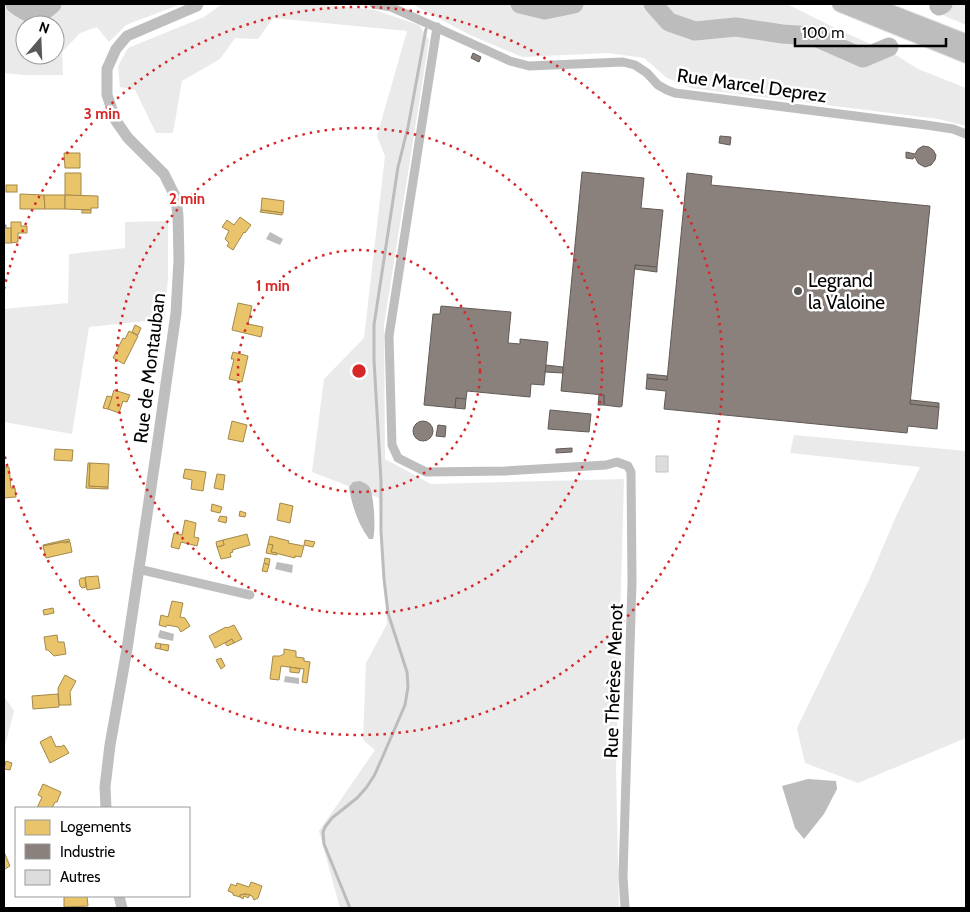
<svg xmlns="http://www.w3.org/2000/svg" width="970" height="912" viewBox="0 0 970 912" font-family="Cabin,sans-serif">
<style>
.green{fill:#eaeaea;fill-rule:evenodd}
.water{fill:#bcbcbc}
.homes{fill:#e9c46a;stroke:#a3894a}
.industry{fill:#8a817c;stroke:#615a57}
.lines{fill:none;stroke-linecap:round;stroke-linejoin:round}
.stream{stroke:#bcbcbc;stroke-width:3}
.river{stroke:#bcbcbc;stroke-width:19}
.building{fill:#dcdcdc;stroke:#c5c5c5}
.primary-casing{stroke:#dbdbdb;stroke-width:17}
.minor{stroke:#bebebe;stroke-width:9}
.tertiary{stroke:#bebebe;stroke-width:11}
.primary{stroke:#bdbdbd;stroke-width:15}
.ring{fill:none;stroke:#d62828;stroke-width:2.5;stroke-dasharray:2.5 5}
.poi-dot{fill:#595959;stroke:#fff;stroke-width:2}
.labels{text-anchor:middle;stroke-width:5;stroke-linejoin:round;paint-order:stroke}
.street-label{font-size:19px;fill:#000;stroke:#fff}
.poi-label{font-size:19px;fill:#000;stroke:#fff;text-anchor:start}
.centre{fill:#d62828;stroke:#fff;stroke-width:2.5}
.ring-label{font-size:15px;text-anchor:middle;font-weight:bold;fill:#d62828;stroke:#fff;stroke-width:5;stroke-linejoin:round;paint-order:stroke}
</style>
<rect width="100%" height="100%" fill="#fff"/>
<g class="green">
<path d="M4 4H181L126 25 109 42 97 27 80 33 62 52 63 75H23L4 73ZM25 25H55V55H25Z"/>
<path d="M222 4H315L375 10 419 25 429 40 384 325 385 459 431 484 624 479 616 767 619 908H340L319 831 375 750 363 740 366 663 387 624 379 498 312 472 324 379 364 338 385 156 377 136 407 31 273 18 258 39 235 38 220 59 182 81 173 133H156L135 90 120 87 118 66 128 48 204 17Z"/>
<path d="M412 4H787L839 30 896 55 918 69 966 88V126L938 119 691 88 667 78 644 58 608 53 522 57 468 34Z"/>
<path d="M938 4H966V25L940 14Z"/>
<path d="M168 221V276L165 319 89 327 72 434 4 422V309L68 303 69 254 125 248V222Z"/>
<path d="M794 435 966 451V738L858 783 805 763 797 728 869 580 897 514 920 467 790 453Z"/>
<path d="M4 696 14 711 4 749Z"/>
</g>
<g class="water">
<path d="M270 232 283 239 280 245 266 239Z"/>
<path d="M360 481C364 483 368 484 370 488 374 497 376 530 373 539H369C358 524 352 506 349 487L353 482Z"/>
<path d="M277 562 293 565 292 573 275 569Z"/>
<path d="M160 630 174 634 173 641 159 638 158 636Z"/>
<path d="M285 676 299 678V684L284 682Z"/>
<path d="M808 779 836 781 837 789 824 814 804 839 795 828 782 786Z"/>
</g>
<g class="homes">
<path d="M64 153H80V168H65Z"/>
<path d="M65 173H81V196L65 195Z"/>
<rect x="6" y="185" width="11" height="7"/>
<path d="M20 194 44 195 45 209H20Z"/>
<path d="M44 195H65V209H45Z"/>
<path d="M65 195 98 196V208H91V210L65 209Z"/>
<path d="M262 198 284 201 283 213 261 210Z"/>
<rect x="82" y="210" width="9" height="3"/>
<path d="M261 210 283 213 282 215 260 212Z"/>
<path d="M240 217 251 225 245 233 244 232 233 250 227 246 229 243 225 239 229 231 222 227 227 220 234 225Z"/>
<path d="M11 222H21V226H27V233H18V242L11 243Z"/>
<path d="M4 225H6V228H11V243H4Z"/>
<path d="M238 303 252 306 248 324 263 327 261 337 232 330Z"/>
<path d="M151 320H155L156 326H152Z"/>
<path d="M135 325 141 328 138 335 132 332Z"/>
<path d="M129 331 138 336 124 364 113 358 123 338 125 339Z"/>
<path d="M233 352 248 356 242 382 229 379 234 359H231Z"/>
<path d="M114 390 130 395 127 402 123 401 119 413 108 409Z"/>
<path d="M107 396 112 397 108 409 103 408Z"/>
<path d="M232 421 247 425 243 442 228 439Z"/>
<path d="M55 449 73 450 72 461 54 460Z"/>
<path d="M88 463H90L89 486 108 487V489L86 488Z"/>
<path d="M90 463 109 464 108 487 89 486Z"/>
<path d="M4 467H9L11 488H15L16 497 4 498Z"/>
<path d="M185 469 206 472 203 491 191 489 192 480 183 478Z"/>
<path d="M217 474 225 475 223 490 214 488Z"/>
<path d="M280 503 293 506 290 523 277 520Z"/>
<path d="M212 504 222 507 220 513 211 511Z"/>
<path d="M240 511 246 513 245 517 239 516Z"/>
<path d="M220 516 227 517 226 523 218 521Z"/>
<path d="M185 520 196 523 194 537 199 538 197 546 181 542 179 549 171 547 174 533 182 535Z"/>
<path d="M247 534 250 545 232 550 233 552 230 553 231 557 221 559 217 547 224 545 223 540Z"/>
<path d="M270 536 289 541 288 543 304 546 301 557 295 556V558L271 552 273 545 268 544Z"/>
<path d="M69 539 70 541 43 546V545Z"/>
<path d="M223 540 224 545 217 547 216 542Z"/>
<path d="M305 540 315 542 313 547 304 545Z"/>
<path d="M63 542 64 543 70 542 72 552 46 558 43 546Z"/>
<path d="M268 544 273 545 271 552 277 553V555L266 553Z"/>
<path d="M265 558 270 559 269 565 264 563Z"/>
<path d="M264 563 269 565 267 572 262 571Z"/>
<path d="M98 576 100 588 87 590 85 577Z"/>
<path d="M81 578H85L86 587 82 588 80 586 79 580Z"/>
<path d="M172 601 183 603 180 617 185 618 190 626 181 632 178 627 167 625 166 627 159 625 161 615 168 617Z"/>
<path d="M53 608 54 613 44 615 43 610Z"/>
<path d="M234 625 242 639 234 643 232 639 215 648 209 636 226 627 227 628Z"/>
<path d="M57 635 58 642H64L66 654 54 656 48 650H46L44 637Z"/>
<path d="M232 639 234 643 227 646 225 643Z"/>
<path d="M156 643 161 644 160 649 155 648Z"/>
<path d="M161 644 169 645 168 651 160 649Z"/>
<path d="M284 649 296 651V657L304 658V661L310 662 307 683 302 682 304 669 281 666 279 680 270 679 273 656H280L284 654Z"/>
<path d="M221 658 225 666 221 669 216 660Z"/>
<path d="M290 667 300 669 299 673 290 672Z"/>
<path d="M65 675 76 681 70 692 71 705H59L58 688Z"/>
<path d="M58 694 59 707 33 709 32 696Z"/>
<path d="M51 736 56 747 59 746 60 747 64 745 69 753 50 763 40 742Z"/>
<path d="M6 761 12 763 10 770 4 769Z"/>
<path d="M43 784 61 792 57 802H55L52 808H37L42 797 38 795Z"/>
<path d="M4 852 10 866 5 869 4 868Z"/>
<path d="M251 882 262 886 258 898 254 900 252 896 250 895 245 894 240 895V897L233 895V893L228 891 231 884 236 886 237 883 249 887Z"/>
<path d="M245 894 250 895 248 898 244 896 243 899 240 897V895Z"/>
<path d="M64 896H87L88 906 64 907Z"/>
</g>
<g class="industry">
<path d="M473 53 481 57 479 62 471 58Z"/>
<path d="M720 136 731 137 730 145 719 143Z"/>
<path d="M923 146 929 147 933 150 936 155 935 160 931 165 925 167 921 165 918 163 915 157H914L913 159 906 158V152L915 154 918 149Z"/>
<path d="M582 172 644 178 641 208 663 210 657 267 635 265 622 406 620 407 604 405V395L561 391Z"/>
<path d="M687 173 712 176 711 185 930 206 910 404 939 407 937 429 908 426 907 433 664 409 666 391 646 389 647 378 667 380Z"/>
<path d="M635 265 657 267V272L635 269Z"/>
<path d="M441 306 511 312 508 343 520 344V339L548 342 544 385 531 384 530 397 467 391 466 399 456 398 455 408 424 405 433 314H440Z"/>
<path d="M546 365 563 367V373L545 372Z"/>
<path d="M647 374 667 376V380L647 378Z"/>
<path d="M599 395H604V405H598Z"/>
<path d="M456 398 466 399 465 409 455 408Z"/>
<path d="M911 400 939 403V407L910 404Z"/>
<path d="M550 410 591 414 589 432 548 429Z"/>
<circle cx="423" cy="431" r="10"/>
<path d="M438 425 446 426 445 437 436 436Z"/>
<path d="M572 448V452L556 453V449Z"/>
</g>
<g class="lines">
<path class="stream" d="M350 908 324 844 323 832 325 827 332 818 357 798 366 788 374 776 383 756 405 705 408 687 407 672 388 613 384 579 381 531V481L374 360V325L398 167 408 127 426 29"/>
<g class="river">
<path d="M15 4C29 15 38 18 52 4"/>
<path d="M520 4 545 10 574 4"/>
<path d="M653 4 669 22 695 31 736 27 782 34 813 36 863 58 889 47"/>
<path d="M939 6 943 4"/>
</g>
</g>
<rect class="building" x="656" y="456" width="12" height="16"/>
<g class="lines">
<g class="primary-casing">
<g id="primary">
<path d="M840 4 966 55"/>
<path d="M869 4 966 42"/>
</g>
</g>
<g class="minor">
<path d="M374 4 391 7 510 61 529 66 623 62 635 65 647 73 658 85 667 90 675 93 926 125 953 129 966 134"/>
<path d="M437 27 389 336 392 445 398 458 426 472 505 471 606 465 617 462 628 466 631 472 632 582 623 876 625 908"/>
<path d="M138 569 250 595"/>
</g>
<g class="tertiary">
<path d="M106 808 105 787 110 745 127 649 156 454 176 313 179 260 178 216 176 198 164 174 128 138 116 121 107 95V69L116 49 127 36 197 6 198 4"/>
<path d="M119 896 122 908"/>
</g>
<use href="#primary" class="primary"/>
</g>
<g class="ring">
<circle cx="359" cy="371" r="121"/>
<circle cx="359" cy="371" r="243"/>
<path d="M4 289A364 364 0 1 1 4 453"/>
</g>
<circle class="poi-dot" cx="798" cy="291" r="5"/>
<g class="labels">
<g class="street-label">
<text transform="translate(752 85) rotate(8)" y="7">Rue Marcel Deprez</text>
<text transform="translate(149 368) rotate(-83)" y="7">Rue de Montauban</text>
<text transform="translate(613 681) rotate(-88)" y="7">Rue Thérèse Menot</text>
</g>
<g class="poi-label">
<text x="808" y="287">Legrand<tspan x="808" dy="22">la Valoine</tspan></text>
</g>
</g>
<circle cx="359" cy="371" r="8" class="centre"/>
<g class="ring-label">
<text x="102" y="119">3 min</text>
<text x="187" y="204">2 min</text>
<text x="273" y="291">1 min</text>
</g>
<rect width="970" height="912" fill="none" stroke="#000000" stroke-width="10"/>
<rect x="15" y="807" width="175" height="90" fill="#ffffff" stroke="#999999"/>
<rect x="25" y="820" width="25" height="15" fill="#e9c46a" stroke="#999999"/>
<text x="60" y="832" font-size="15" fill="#000000">Logements</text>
<rect x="25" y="844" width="25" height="15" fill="#8a817c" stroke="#999999"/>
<text x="60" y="857" font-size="15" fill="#000000">Industrie</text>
<rect x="25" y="870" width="25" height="15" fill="#dcdcdc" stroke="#999999"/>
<text x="60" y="882" font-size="15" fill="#000000">Autres</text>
<g transform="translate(40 40) rotate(19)"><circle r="24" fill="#ffffff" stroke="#999999"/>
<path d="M0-4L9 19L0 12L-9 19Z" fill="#595959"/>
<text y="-8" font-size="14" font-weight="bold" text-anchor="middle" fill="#000000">N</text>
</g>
<path d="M795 38v8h151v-8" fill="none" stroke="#000000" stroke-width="2.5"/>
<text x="802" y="38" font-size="15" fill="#000000" stroke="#ffffff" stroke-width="4" paint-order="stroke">100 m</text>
</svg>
